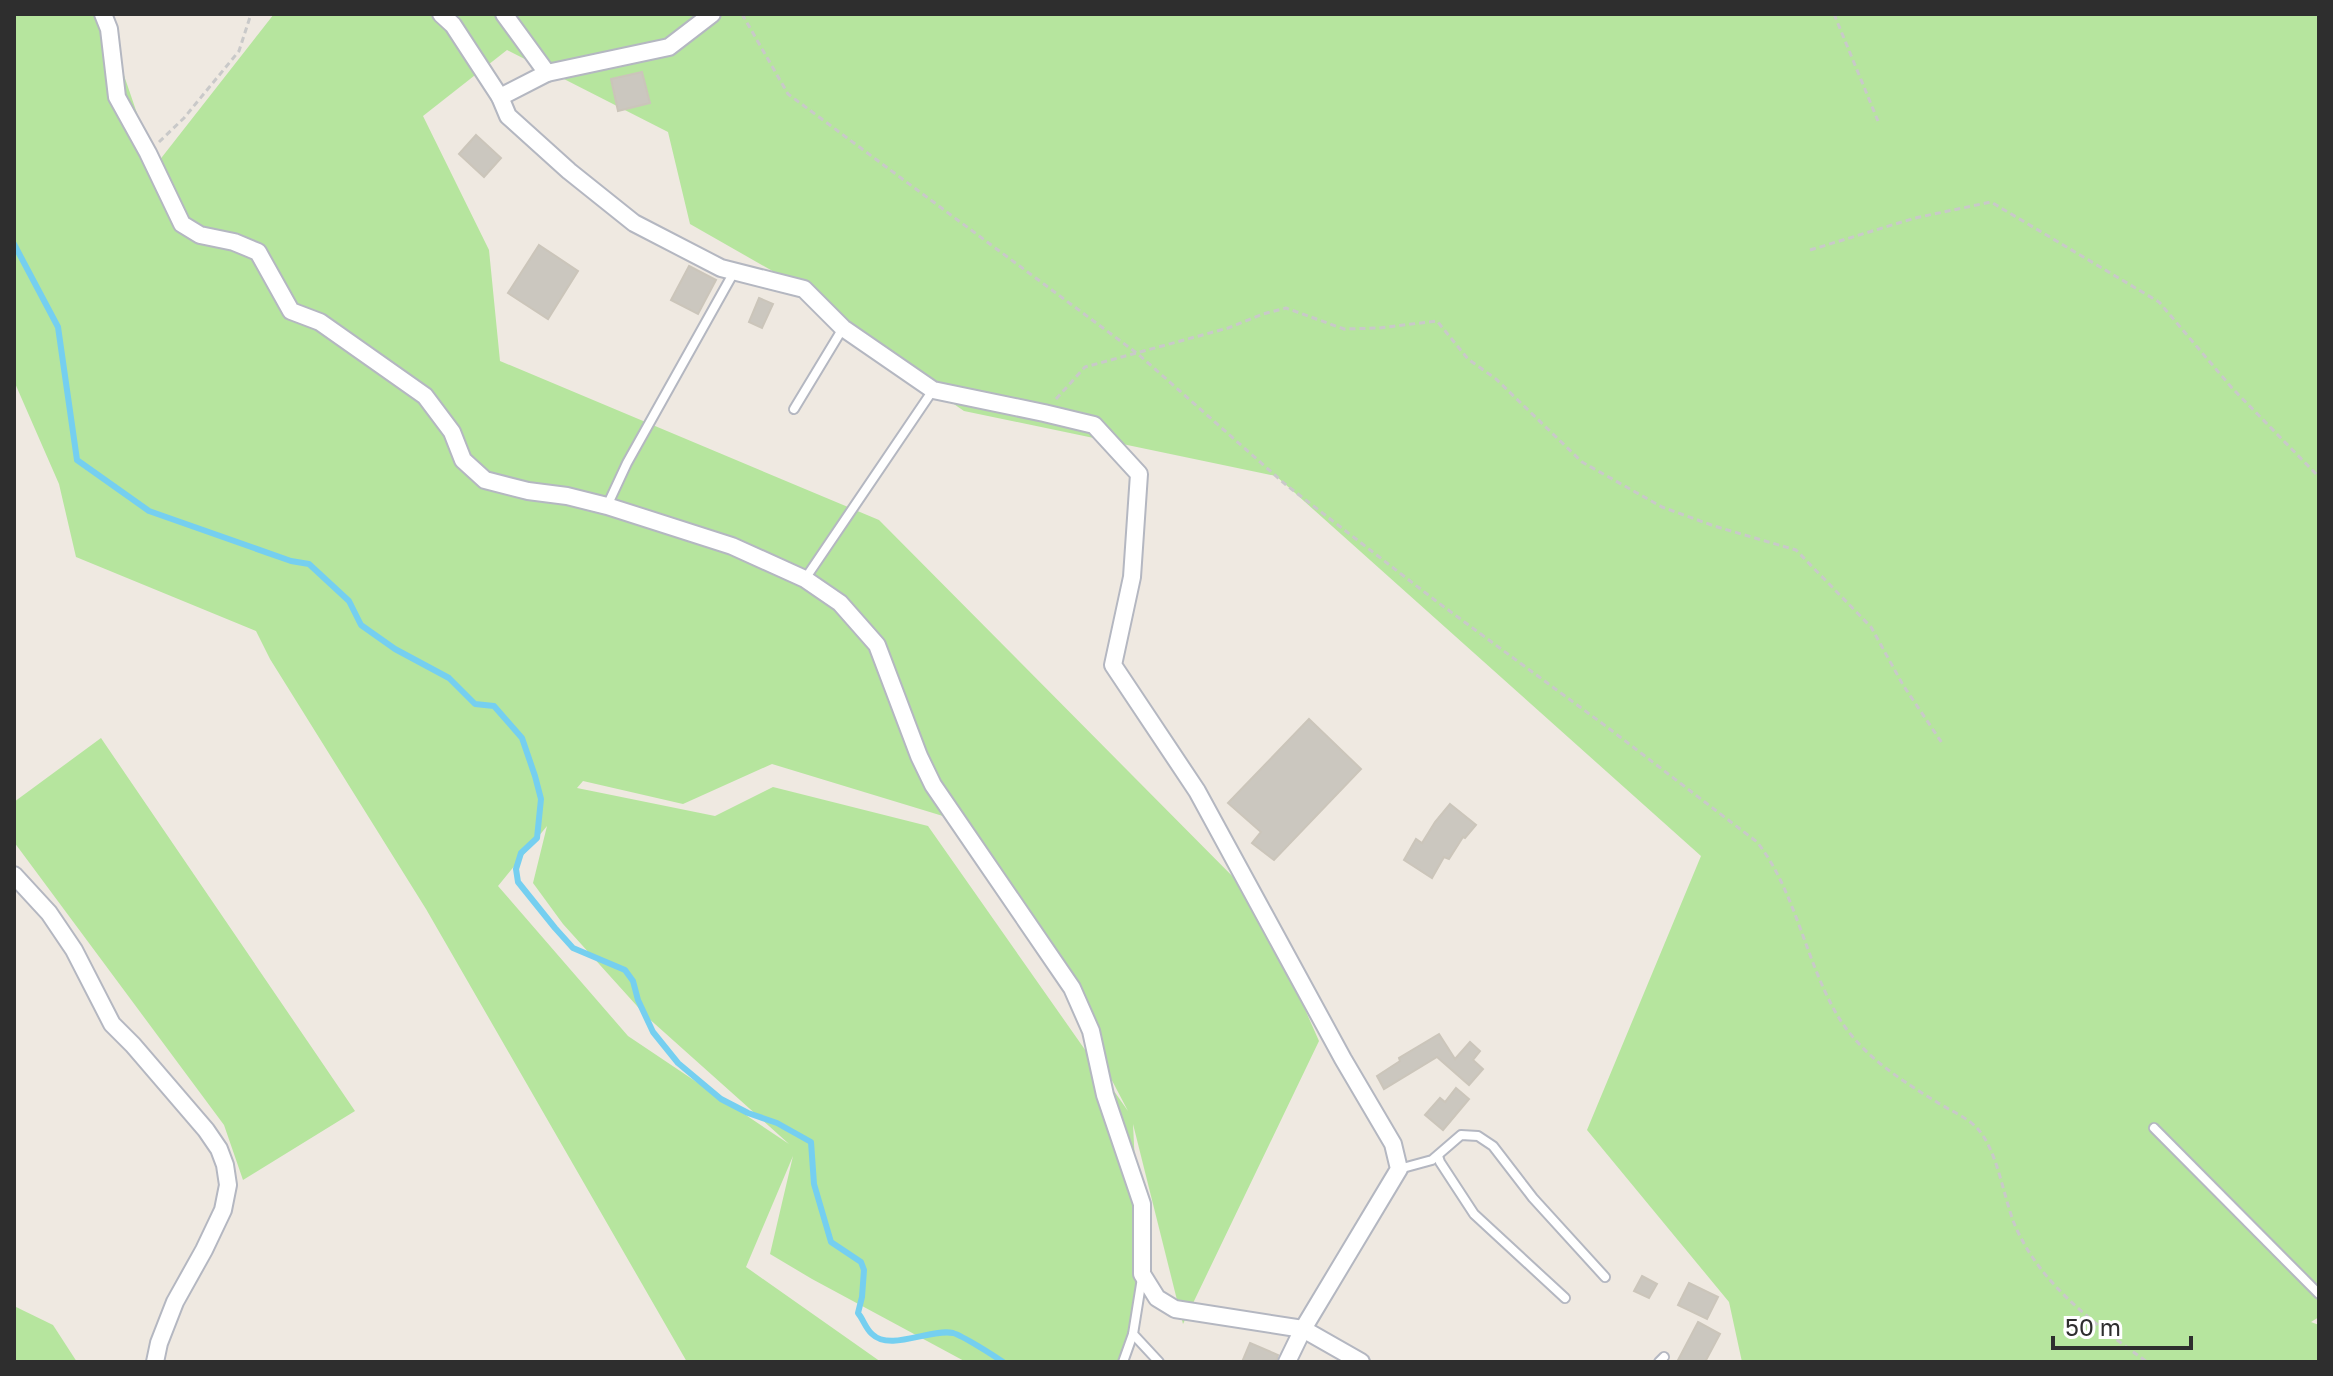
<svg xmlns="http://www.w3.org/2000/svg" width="2333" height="1376" viewBox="0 0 2333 1376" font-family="'Golos Text',sans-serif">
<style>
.green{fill:#b6e59e;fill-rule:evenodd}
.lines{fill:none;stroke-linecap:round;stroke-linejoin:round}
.stream{stroke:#75cff0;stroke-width:6}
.building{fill:#cbc7bf;stroke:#cbc5ba;stroke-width:2}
.lane-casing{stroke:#b4b7c1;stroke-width:12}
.street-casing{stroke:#b4b7c1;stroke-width:20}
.path{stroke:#c9c9c9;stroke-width:3;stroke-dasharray:6 4;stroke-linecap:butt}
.lane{stroke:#fff;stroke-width:8}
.street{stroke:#fff;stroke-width:16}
</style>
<rect width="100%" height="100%" fill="#efe9e1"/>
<g class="green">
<path d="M14 14H103L155 166 274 14H2319V1317L2311 1322 2319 1325V1362H1742L1729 1302 1587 1130 1701 856 1276 476 964 411 843 328 804 289 690 224 668 132 507 50 423 116 489 250 500 361 879 520 1257 901 1319 1041 1183 1324 1133 1124 1141 1285 1120 1362H966L812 1279 770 1254 793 1156 746 1267 881 1362H687L426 909 270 659 256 631 76 557 59 484 14 381ZM772 764 956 820 1031 926 1128 1111 928 826 773 787 715 816 577 788 583 781 683 804ZM547 826 533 883 563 924 646 1016 789 1144 628 1036 498 886Z"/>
<path d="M101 738 355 1111 243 1180 224 1125 14 842V802Z"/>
<path d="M14 1306 53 1325 77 1362H14Z"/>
</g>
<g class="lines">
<path class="stream" d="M14 244 58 327 77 460 149 511 291 561 309 564 349 601 361 625 395 649 449 678 475 704 494 706 522 738 535 776 541 799 537 838 521 853 516 869 518 882 555 928 573 948 625 970 633 981 638 1000 653 1032 678 1063 721 1099 748 1113 777 1123 811 1142 814 1184 831 1242 861 1262 864 1270 862 1297 858 1313C863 1319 866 1329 872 1334 890 1352 931 1328 953 1333 963 1336 993 1355 1003 1362"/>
</g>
<g class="building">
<path d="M642 72 650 103 618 111 611 79Z"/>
<path d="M476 135 501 158 484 177 459 154Z"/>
<path d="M539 245 578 271 548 319 508 293Z"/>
<path d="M689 266 716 280 698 314 671 300Z"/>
<path d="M759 298 773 304 762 328 749 322Z"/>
<path d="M1309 719 1361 769 1274 860 1252 843 1261 832 1228 803Z"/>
<path d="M1450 804 1476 825 1465 838 1463 837 1449 859 1444 857 1432 878 1404 860 1416 839 1422 843 1435 822Z"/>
<path d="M1439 1034 1455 1059 1470 1042 1480 1051 1473 1060 1483 1069 1469 1085 1437 1057 1384 1089 1377 1076 1400 1061 1399 1058Z"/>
<path d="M1456 1088 1469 1099 1443 1130 1425 1115 1440 1098 1445 1102Z"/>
<path d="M1642 1276 1657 1284 1649 1298 1634 1291Z"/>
<path d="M1689 1283 1718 1297 1707 1319 1678 1305Z"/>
<path d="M1698 1322 1720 1334 1705 1362H1677Z"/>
<path d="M1250 1343 1278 1355 1276 1362H1242Z"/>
</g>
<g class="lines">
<g class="lane-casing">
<g id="lane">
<path d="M794 409 843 328"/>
<path d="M607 506 627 463 734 272"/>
<path d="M805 579 933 390"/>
<path d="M2154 1128 2319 1294"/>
<path d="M1438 1156 1440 1162 1474 1214 1565 1298"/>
<path d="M1399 1169 1432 1160 1461 1135 1478 1136 1493 1146 1533 1198 1605 1277"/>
<path d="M1142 1278 1133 1334 1159 1362"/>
<path d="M1123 1362 1133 1334"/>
<path d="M1659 1362 1664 1357"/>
</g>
</g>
<g class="street-casing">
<g id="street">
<path d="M103 14 109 29 117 97 148 153 182 224 200 235 234 242 258 252 291 311 320 322 425 396 452 432 463 460 485 480 528 491 567 496 607 506 732 546 805 579 840 603 877 645 919 756 933 785 1072 988 1091 1031 1105 1095 1142 1204V1274L1157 1298 1175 1309 1303 1329 1361 1362"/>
<path d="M441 14 453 25 500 97 508 116 569 171 634 223 721 268 804 289 843 328 933 390 1044 413 1094 425 1139 474 1132 577 1113 665 1197 791 1343 1059 1393 1144 1399 1169 1303 1329 1287 1362"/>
<path d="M504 14 547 73 669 47 712 14"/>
<path d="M500 97 547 73"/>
<path d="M14 875 49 913 74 950 112 1024 133 1045 206 1130 219 1149 225 1165 228 1185 223 1210 204 1250 175 1302 159 1343 155 1362"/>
</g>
</g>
<g class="path">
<path d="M742 14 788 94 1138 354 1285 484 1436 601 1607 727 1757 842C1795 890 1805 959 1836 1013 1859 1053 1896 1077 1935 1101 1947 1109 1965 1116 1976 1127 1997 1148 2003 1195 2014 1223 2039 1284 2095 1324 2147 1362"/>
<path d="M1834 14 1878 121"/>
<path d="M159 142 184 118 239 51 251 14"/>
<path d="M1810 250 1915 218 1991 202 2159 302 2232 388 2319 477"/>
<path d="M1056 399 1085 367 1228 328 1263 314 1286 308 1344 329 1379 328 1437 321 1468 359 1496 379 1582 462 1662 507 1714 526 1796 550 1871 627 1903 685 1942 743"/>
</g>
<use href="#lane" class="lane"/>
<use href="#street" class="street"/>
</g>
<rect width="2333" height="1376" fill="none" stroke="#2e2e2e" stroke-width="32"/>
<path d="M2053 1336v12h138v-12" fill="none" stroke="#2e2e2e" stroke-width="4"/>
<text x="2065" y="1336" font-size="24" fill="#2e2e2e" stroke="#ffffff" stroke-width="6" paint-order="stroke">50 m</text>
</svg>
